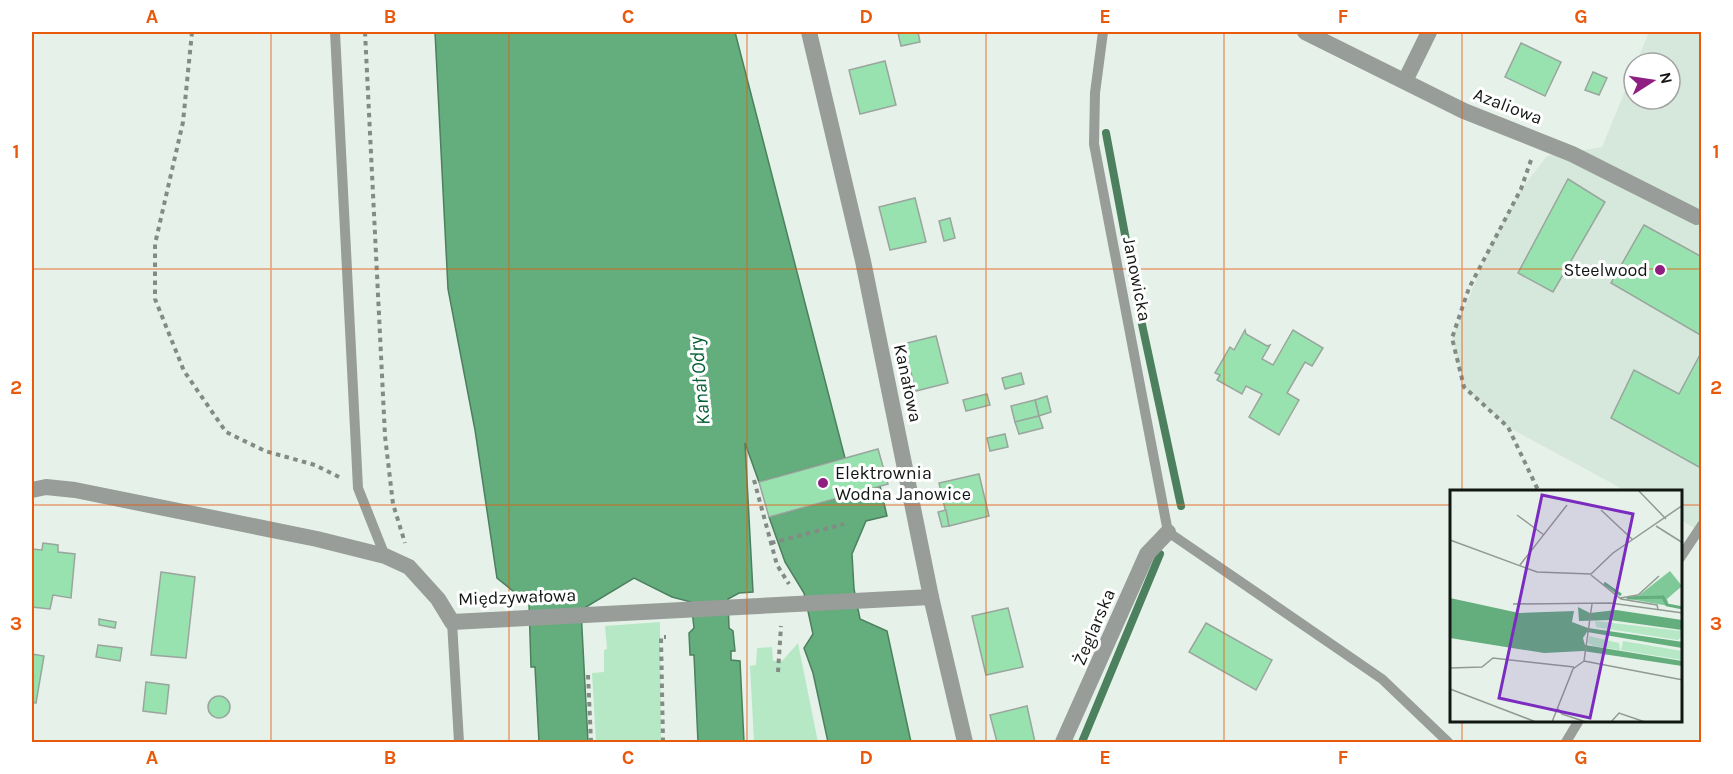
<svg xmlns="http://www.w3.org/2000/svg" width="1733" height="774" viewBox="0 0 1733 774" font-family="Karla,sans-serif">
<style>
.built{fill:#d6e8db}
.green{fill:#b6e8c5}
.water{fill:#64ad7d;stroke:#4c805e;stroke-width:1.5}
.lines{fill:none;stroke-linecap:round;stroke-linejoin:round}
.stream{stroke:#4c805e;stroke-width:8}
.building{fill:#97e2af;stroke:#9aa59d;stroke-width:1.5}
.path{stroke:#828b84;stroke-width:4;stroke-dasharray:4.5 4.5;stroke-linecap:butt}
.service{stroke:#989d99;stroke-width:10}
.minor{stroke:#989d99;stroke-width:16}
.grid{fill:none;stroke:#e8590c;stroke-width:1.5;stroke-opacity:0.55}
.poi-dot{fill:#8e1e80;stroke:#fff;stroke-width:2}
.labels{text-anchor:middle;stroke-width:6;stroke-linejoin:round;paint-order:stroke}
.street-label{font-size:18px;fill:#131714;stroke:#fff}
.poi-label{font-size:18px;fill:#131714;stroke:#fff;text-anchor:end}
.water-label{font-size:20px;font-style:italic;fill:#045f33;stroke:#fff}
.inset-river{fill:none;stroke:#64ad7d;stroke-width:3}
.inset-road{fill:none;stroke:#929a94;stroke-width:1.5}
.view{fill:#7b2cbf;fill-opacity:0.15;stroke:#7b2cbf;stroke-width:3}
.inset-edge{fill:none;stroke:#131714;stroke-width:3}
.neatline{fill:none;stroke:#e8590c;stroke-width:2}
.grid-label{font-size:20px;text-anchor:middle;font-weight:bold;fill:#e8590c}
</style>
<rect width="100%" height="100%" fill="#e6f2e9"/>
<path class="built" d="M1649 32H1701V532L1681 520 1680 492H1628L1508 427 1464 387 1452 338 1491 244 1521 189 1547 156 1602 147 1634 69V99H1670V63H1636Z"/>
<g class="green">
<path d="M660 622 661 742H596L592 673 604 672V650L607 649 605 626Z"/>
<path d="M798 643 818 742H754L750 666 756 665 757 648 772 647 773 661H782Z"/>
</g>
<g class="water">
<path d="M435 32H735L845 458 759 482 745 443 753 592 739 593 728 599 729 628 733 631 735 651H731V660L740 661 744 742H698L694 655H690L689 633 694 628 691 602 672 597 634 578 581 610 588 742H539L535 667H531L529 604 497 578 475 430 448 289Z"/>
<path d="M880 486 887 516 866 521 852 554 854 589 860 619 887 631 911 742H828L813 673 804 648 813 634 804 593 785 562 769 517Z"/>
</g>
<g class="lines">
<g class="stream">
<path d="M1106 133 1140 315 1181 506"/>
<path d="M1082 742 1160 554"/>
</g>
</g>
<g class="building">
<path d="M918 32 920 42 901 46 898 33Z"/>
<path d="M1521 43 1561 62 1545 96 1505 77Z"/>
<path d="M885 61 896 105 860 114 849 70Z"/>
<path d="M1593 72 1607 78 1599 95 1585 90Z"/>
<path d="M1568 179 1605 202 1553 292 1518 273Z"/>
<path d="M915 198 926 242 890 250 879 207Z"/>
<path d="M950 218 955 238 944 241 939 221Z"/>
<path d="M1644 225 1702 257V336L1611 283Z"/>
<path d="M1245 330 1246 334 1267 346 1270 345 1262 359 1273 365 1293 330 1323 348 1312 366 1305 362 1287 393 1299 400 1279 435 1249 417 1262 394 1246 386 1242 394 1217 380 1220 375 1215 373 1230 347 1234 350Z"/>
<path d="M936 336 948 383 916 391 903 344Z"/>
<path d="M1702 351V462L1699 467 1611 418 1634 370 1679 394Z"/>
<path d="M1021 373 1024 384 1005 389 1002 378Z"/>
<path d="M987 394 990 405 966 411 963 400Z"/>
<path d="M1047 396 1051 412 1039 416 1035 400Z"/>
<path d="M1035 400 1039 416 1015 422 1011 406Z"/>
<path d="M1039 416 1043 428 1019 434 1015 422Z"/>
<path d="M1005 434 1008 447 990 451 987 438Z"/>
<path d="M878 449 888 484 769 517 759 482Z"/>
<path d="M979 474 989 516 949 526 939 483Z"/>
<path d="M946 510 949 526 942 527 938 512Z"/>
<path d="M43 543 58 545V552L75 554 71 598 53 595 50 609 32 607V549L42 550Z"/>
<path d="M161 572 195 577 186 658 151 655Z"/>
<path d="M1008 608 1023 667 986 675 972 616Z"/>
<path d="M99 619 116 622 115 628 99 625Z"/>
<path d="M1206 623 1272 660 1256 690 1189 652Z"/>
<path d="M98 645 122 648 120 661 96 657Z"/>
<path d="M32 654 44 656 36 703 32 702Z"/>
<path d="M146 682 169 685 166 714 143 711Z"/>
<circle cx="219" cy="707" r="11"/>
<path d="M1027 706 1035 742H997L990 715Z"/>
</g>
<g class="lines">
<g class="path">
<path d="M192 32 183 122 155 244V299L184 371 226 432 265 451 315 465 339 477"/>
<path d="M365 32 385 436 393 504 405 543"/>
<path d="M1531 160 1521 189 1469 288 1452 338 1464 387 1508 427 1539 492"/>
<path d="M754 480 777 565 789 584"/>
<path d="M771 543 844 524"/>
<path d="M778 672 781 626"/>
<path d="M588 675 591 742"/>
<path d="M663 742 661 637H666"/>
</g>
<g class="service">
<path d="M335 32 358 488 385 556"/>
<path d="M1103 32 1095 93 1094 144 1168 532 1382 679 1448 742"/>
<path d="M1680 558 1702 525"/>
<path d="M452 622 459 742"/>
<path d="M1566 742 1578 722"/>
</g>
<g class="minor">
<path d="M809 32 863 261 931 597 965 742"/>
<path d="M1305 32 1464 111 1572 154 1697 217"/>
<path d="M1405 81 1429 32"/>
<path d="M32 490 46 487 75 490 317 539 385 556 409 567 438 599 452 622 931 597"/>
<path d="M1063 742 1147 554 1168 532"/>
</g>
</g>
<path class="grid" d="M271 32V742M509 32V742M747 32V742M986 32V742M1224 32V742M1462 32V492M32 269H1702M32 505H1451M1680 505H1702M1462 722V742"/>
<g class="poi-dot">
<circle cx="1660" cy="270" r="6"/>
<circle cx="823" cy="483" r="6"/>
</g>
<g class="labels">
<g class="street-label">
<text transform="translate(1508 106) rotate(21)" y="6">Azaliowa</text>
<text transform="translate(1137 279) rotate(79)" y="6">Janowicka</text>
<text transform="translate(908 383) rotate(78)" y="6">Kanałowa</text>
<text transform="translate(517 597) rotate(-2)" y="6">Międzywałowa</text>
<text transform="translate(1094 627) rotate(-67)" y="6">Żeglarska</text>
</g>
<g class="poi-label">
<text x="1648" y="276">Steelwood</text>
<text x="835" y="479" text-anchor="start">Elektrownia<tspan x="835" dy="21">Wodna Janowice</tspan></text>
</g>
<g class="water-label">
<text transform="translate(699 381) rotate(-95)" y="7">Kanał Odry</text>
</g>
</g>
<g transform="translate(1450 490)">
<rect width="232" height="232" fill="#e6f2e9"/>
<path d="M145 131 232 141V146L228 150 146 137ZM139 146 169 153 170 160 143 156 138 153ZM173 151 232 161V170L171 160Z" fill="#b6e8c5"/>
<path d="M220 81 232 96 217 109 219 116 174 108 188 106Z" fill="#7fc998"/>
<path d="M0 108 69 123 124 121 122 132 138 138 233 152 232 158 137 142 133 148 135 155 232 171V176L133 161 94 163 0 148ZM128 117 140 123 166 120 232 130V140L160 130 129 131Z" fill="#64ad7d"/>
<path class="inset-river" d="M154 93 171 105M177 108 213 107 217 115 233 118"/>
<path class="inset-road" d="M188 0 216 29M151 20 183 50M67 25 94 45M206 36 233 53M0 50 87 82 141 84M70 75 117 15M141 84 163 63 233 15M141 85 171 109 207 115 208 119M170 108 188 105 209 86M63 114 160 113 233 123M134 171 233 190M134 171 142 114M0 178 32 177 43 168 124 177M0 199 86 232M107 218 112 224 136 232M102 232 123 179 134 171M161 232 169 223 195 232"/>
<path class="view" d="M92 5 183 24 140 228 49 208Z"/>
<rect width="232" height="232" class="inset-edge"/>
</g>
<rect width="1733" height="774" fill="none" stroke="#ffffff" stroke-width="66"/>
<g transform="translate(1652 81) rotate(78)"><circle r="28" fill="#ffffff" stroke="#a1a2a1" stroke-width="1.5"/>
<path d="M0-4.5L10 22L0 15L-10 22Z" fill="#8e1e80"/>
<text y="-9" font-size="16" font-weight="bold" text-anchor="middle" fill="#131714">N</text>
</g>
<rect x="33" y="33" width="1667" height="708" class="neatline"/>
<g class="grid-label">
<text x="152" y="23">A</text>
<text x="390" y="23">B</text>
<text x="628" y="23">C</text>
<text x="866" y="23">D</text>
<text x="1105" y="23">E</text>
<text x="1343" y="23">F</text>
<text x="1581" y="23">G</text>
<text x="16" y="158">1</text>
<text x="1716" y="158">1</text>
<text x="16" y="394">2</text>
<text x="1716" y="394">2</text>
<text x="16" y="630">3</text>
<text x="1716" y="630">3</text>
<text x="152" y="764">A</text>
<text x="390" y="764">B</text>
<text x="628" y="764">C</text>
<text x="866" y="764">D</text>
<text x="1105" y="764">E</text>
<text x="1343" y="764">F</text>
<text x="1581" y="764">G</text>
</g>
</svg>
